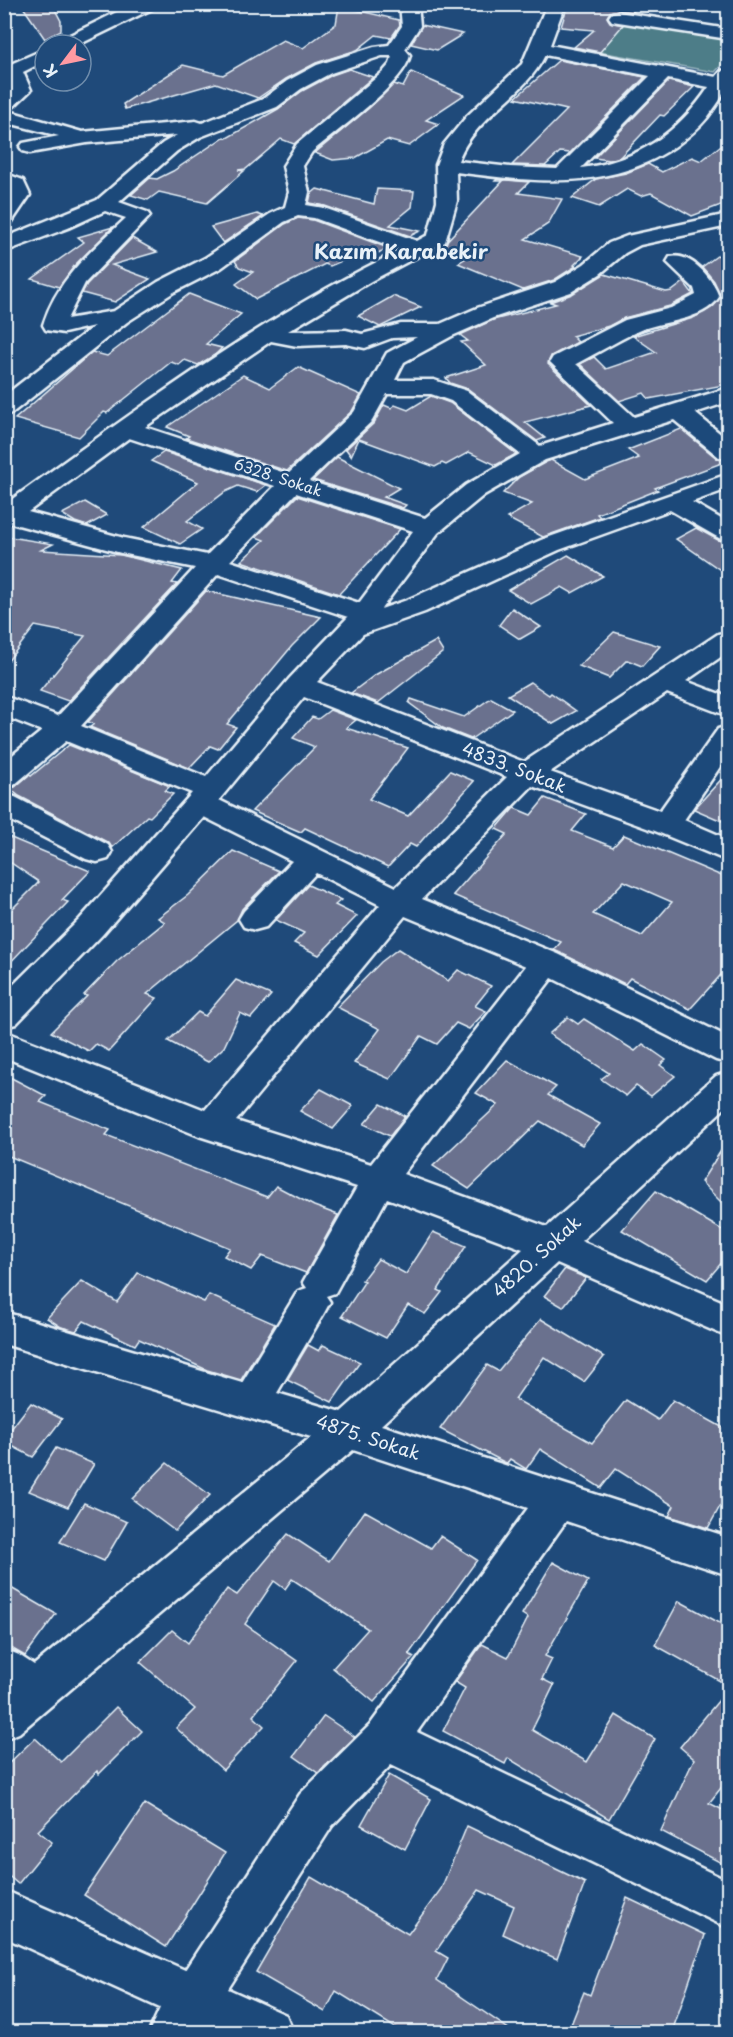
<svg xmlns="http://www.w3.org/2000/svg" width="733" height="2037" viewBox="0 0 733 2037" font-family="'Playpen Sans',sans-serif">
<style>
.green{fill:#4e7d88;stroke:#9bb7c0;stroke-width:1.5}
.building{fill:#6a718e;stroke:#e8f1f8;stroke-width:1.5;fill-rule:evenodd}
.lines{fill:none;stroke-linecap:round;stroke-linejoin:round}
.minor-casing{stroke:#e8f1f8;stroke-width:5}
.minor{fill:#1f4a7a;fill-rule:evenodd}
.labels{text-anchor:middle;stroke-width:5;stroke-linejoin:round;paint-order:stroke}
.far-street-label{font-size:15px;fill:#e8f1f8;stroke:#1f4a7a}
.street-label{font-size:18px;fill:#e8f1f8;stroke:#1f4a7a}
.far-district-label{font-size:20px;font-weight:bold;fill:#e8f1f8;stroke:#1f4a7a}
</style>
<rect width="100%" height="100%" fill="#1f4a7a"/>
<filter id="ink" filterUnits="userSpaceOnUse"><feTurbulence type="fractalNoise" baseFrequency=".0167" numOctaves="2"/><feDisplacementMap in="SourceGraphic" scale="12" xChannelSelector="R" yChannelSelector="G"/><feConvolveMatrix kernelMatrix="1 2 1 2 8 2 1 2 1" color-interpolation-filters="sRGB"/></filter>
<g filter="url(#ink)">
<path class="green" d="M622 19 728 35V58L715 72 599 52Z"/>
<g class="building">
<path d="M21 4H52L61 21V30L45 39Z"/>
<path d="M568 4H639L633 12 618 10 610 12 607 17 610 22 623 25 600 52 574 47 594 30 561 27Z"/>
<path d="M339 6 399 20 400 25 391 38 376 35 357 50 316 63 286 79 258 98 216 83 125 109 123 104 183 65 223 75 283 40 303 48 336 24Z"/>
<path d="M422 25 463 34 437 50 411 44Z"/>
<path d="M559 60 645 77 570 153 560 152 545 166 512 165 567 110 515 98Z"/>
<path d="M349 69 373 77 294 144 281 139 246 169 238 170 244 171 207 203 159 192 148 200 131 195 150 178 157 179 173 171 224 137 227 138 278 109 302 91 332 75Z"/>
<path d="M411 72 464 95 426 120 439 124 409 146 387 140 355 158 333 160 315 153 369 108 394 84 403 87Z"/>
<path d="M669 81 694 87 664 116 660 115 620 157 609 160 594 158Z"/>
<path d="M729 139V202L692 216 651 193 641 196 627 189 599 207 572 198 596 179 626 173 648 164 662 172 692 157 701 161Z"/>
<path d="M497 179 529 182 518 193 562 199 548 224 525 239 583 256 574 265 576 266 554 280 523 290 458 263 469 256 441 247 503 181H495Z"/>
<path d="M317 189 374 204 377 189 414 191 412 207 390 225 420 231 410 236 325 206 309 203 311 194Z"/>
<path d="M257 214 263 216 223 243 211 227Z"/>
<path d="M298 218 313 220 388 248 368 258 358 254 330 266 325 264 256 299 236 284 253 272 239 267 235 261 285 224Z"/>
<path d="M113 227 75 265 59 287 32 279 84 242 78 237Z"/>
<path d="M132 238 157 252 112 265 150 279 115 302 82 293 87 284Z"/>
<path d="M729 247V384L649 399 644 393 619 401 580 364 594 357 606 369 656 352 633 336 693 318 713 307 721 296 714 281 702 267Z"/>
<path d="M604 274 666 292 672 291 684 282 693 294 670 306 624 318 609 326 572 336 578 342 551 356 548 364 591 405 525 422 545 438 537 441 468 389 450 383 446 378 486 365 461 342 468 341 460 335 493 320 556 304 550 302 572 294Z"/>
<path d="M189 294 241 314 206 344 222 348 215 355 198 365 185 360 179 365 171 362 107 413 104 412 79 437 15 419 92 352 107 356Z"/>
<path d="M393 296 421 307 380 327 358 316Z"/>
<path d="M298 367 361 395 352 411 287 471 186 438 189 436 167 427 243 375 270 388Z"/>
<path d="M431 396 450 403 516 454 496 465 469 452 446 465 442 463 435 467 359 439 351 456 346 449 374 423 384 405 391 408 395 405 408 410Z"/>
<path d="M681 429 718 459 727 461 655 488 658 490 597 514 600 517 543 537 507 518 532 504 503 493 519 477 546 462 551 460 585 479 639 458 628 450Z"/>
<path d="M164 452 266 485 257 492 238 486 225 492 187 521 202 529 180 544 144 527 198 482 151 461Z"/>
<path d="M337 457 399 488 384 497 406 505 403 508 313 480Z"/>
<path d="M297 496 400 529 339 594 241 561 264 540 256 537Z"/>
<path d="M85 502 107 515 87 526 75 522 62 514Z"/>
<path d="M696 528 718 540 729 543V576L676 539Z"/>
<path d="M4 536 53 544 41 550 121 555 182 570 172 583 177 584 68 701 40 691 85 636 35 626 4 666Z"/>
<path d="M568 555 603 576 572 593 562 587 531 604 508 590Z"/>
<path d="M206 591 321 617 292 646 227 724 236 727 218 749 210 746 189 768 90 727 94 724 88 722Z"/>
<path d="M512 608 541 627 520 639 499 625Z"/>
<path d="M614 632 660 646 642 666 627 660 609 678 579 666Z"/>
<path d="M436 641 443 652 378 703 351 693 375 675Z"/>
<path d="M530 682 549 695 551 693 576 711 553 724 508 695Z"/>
<path d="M491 698 513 710 471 739 443 728 409 703 411 699 464 717Z"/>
<path d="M330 710 356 720 346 728 408 748 369 799 408 816 450 771 474 781 416 847 410 844 388 867 305 828 301 832 252 811 315 747 293 738 312 717 318 719Z"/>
<path d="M69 745 170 786 165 791 173 794 150 817 147 816 112 848 109 843 19 796 9 788 15 787 29 775 31 776Z"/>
<path d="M729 771V824L694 809Z"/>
<path d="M545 798 586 814 572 831 613 847 624 835 729 879V966L690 1009 630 978 625 984 554 950 561 942 453 895 507 834 496 829 514 808 531 815ZM624 881 672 902 642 936 593 914Z"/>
<path d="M4 835 90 871 62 900 68 902 4 969V917L39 882 4 858Z"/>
<path d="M233 851 279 871 242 909 237 920 147 994 157 998 109 1051 96 1044 89 1051 51 1032 87 996 84 995 117 961 165 922 158 918 188 895Z"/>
<path d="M308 885 341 900 335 905 357 916 319 955 294 943 304 933 276 920Z"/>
<path d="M398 949 448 981 458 970 491 986 475 1006 486 1011 469 1029 456 1023 437 1044 421 1036 390 1079 354 1063 380 1029 337 1007 381 962Z"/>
<path d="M236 980 271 995 251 1018 240 1013 224 1047 208 1062 168 1041 198 1012 205 1016Z"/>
<path d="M568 1017 578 1024 584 1019 635 1051 643 1044 666 1060 660 1065 675 1076 651 1096 636 1086 626 1096 601 1079 609 1073 549 1034Z"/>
<path d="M507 1060 556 1087 548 1095 600 1124 582 1145 540 1121 469 1189 433 1166 498 1105 476 1093Z"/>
<path d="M4 1074 46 1096 40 1102 110 1130 106 1135 267 1197 276 1186 314 1206 338 1215 306 1273 262 1256 251 1270 224 1256 230 1248 4 1154Z"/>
<path d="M321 1089 353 1106 333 1129 300 1111Z"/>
<path d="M381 1104 405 1116 390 1136 364 1124Z"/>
<path d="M729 1138V1210L701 1182Z"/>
<path d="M656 1191 729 1234V1254L707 1280 622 1230Z"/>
<path d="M433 1232 466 1246 438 1290 442 1292 425 1314 408 1305 386 1338 342 1316 365 1281 362 1280 378 1259 406 1274Z"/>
<path d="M565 1269 586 1278 563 1307 544 1296Z"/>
<path d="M138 1273 204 1302 209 1295 275 1324 241 1380 207 1370 139 1339 135 1345 84 1321 76 1331 61 1327 47 1318 82 1281 117 1302Z"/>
<path d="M541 1319 604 1357 584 1382 544 1357 515 1399 592 1443 626 1400 658 1420 673 1400 729 1431V1490L708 1528 669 1516 674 1506 616 1469 601 1488 540 1449 526 1469 510 1459 507 1463 504 1462 440 1429 487 1365 498 1371Z"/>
<path d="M308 1345 319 1351 323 1345 360 1362 332 1402 287 1380Z"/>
<path d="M31 1403 62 1419 33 1457 4 1442V1438Z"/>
<path d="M56 1448 94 1464 68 1507 29 1491Z"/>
<path d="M167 1463 210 1495 175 1531 132 1499Z"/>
<path d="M84 1503 127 1522 104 1561 60 1542Z"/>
<path d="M365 1511 431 1548 440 1536 477 1560 409 1654 414 1657 374 1702 333 1668 368 1629 292 1579 285 1589 274 1581 245 1624 297 1661 253 1716 264 1726 223 1770 176 1728 195 1709 140 1662 172 1630 188 1643 227 1589 237 1595 288 1534 329 1561Z"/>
<path d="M553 1562 588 1581 545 1656 552 1659 542 1679 554 1685 532 1730 587 1762 616 1715 655 1739 609 1819 508 1758 505 1764 443 1731 465 1688 455 1682 482 1644 508 1657 528 1618 522 1614Z"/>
<path d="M4 1584 56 1614 25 1656 4 1644Z"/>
<path d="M679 1601 729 1628V1686L655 1645Z"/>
<path d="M729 1688V1778L709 1803 729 1813V1867L661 1831 694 1759 680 1747Z"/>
<path d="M116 1707 142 1731 99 1774 97 1771 38 1831 52 1842 18 1884 4 1872V1768L35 1738 61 1762Z"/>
<path d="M324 1716 355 1737 318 1773 294 1756Z"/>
<path d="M389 1775 431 1799 405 1849 361 1825Z"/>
<path d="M145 1804 225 1853 166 1947 84 1895Z"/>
<path d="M467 1826 585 1883 557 1959 503 1934 514 1906 479 1890 436 1951 448 1958 437 1980 513 2032H402L336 1991 325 2012 256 1972 311 1877 408 1934 441 1889Z"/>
<path d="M627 1898 705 1935 672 2032H568L584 1992 590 1995Z"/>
</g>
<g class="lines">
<g class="minor-casing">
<g id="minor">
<path d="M133 4H156L154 8 78 45H55L58 41Z"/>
<path d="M400 4H418L420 26 405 49 410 55C404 84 336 131 312 152L303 166 309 192 306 205 324 208 417 241 428 235 437 201 436 165 444 144 467 116 522 64 547 4H565L550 45 716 77 721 71 728 70C728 92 720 100 707 118 698 129 688 137 677 145 611 192 532 182 456 172L457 201 445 242 371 281 288 331 346 330 362 334 401 324H440L477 308 555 282 584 264 609 243 627 236 728 214V226L640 245 625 253 600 274 571 292 493 318 452 336 404 362 395 380H434L467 391 540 446 613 423 550 362 553 357 625 320 671 308 696 295 694 288 667 262 670 257C691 252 713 279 719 297 702 322 663 320 638 331 617 341 597 353 576 364L634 417 728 388V402L695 413 728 440V459L719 457 674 420 545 460 484 495 438 533 381 609 407 600 541 540 728 474V489L692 502 728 523V541L719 538 670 510 559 550 425 612 363 634 317 682 524 762 718 634 728 632V652L686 681 728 697V716L667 693 550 772 660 811 718 729 728 726V755L684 820 728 839V861L655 831 532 786 422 899 558 954 728 1037V1063L716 1060 552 978 403 1174 547 1227 716 1076 728 1072V1105L581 1241 728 1304V1337L557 1263 381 1425 728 1537V1575L566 1521 417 1732 728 1881V1928L391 1765 332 1826 228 1989 286 2015 293 2032H215L204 2027 201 2032H149L160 2008 4 1937V1890L185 1970 300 1794 370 1725 528 1508 353 1450 19 1733 4 1739V1649L19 1655 34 1665 311 1437 4 1344V1312L242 1383 298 1291 307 1288 303 1282 357 1187 199 1136 4 1057V1031L205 1110 380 905 316 873 266 927 255 930 244 927 239 919 244 911 292 861 204 817 102 935 16 1024 4 1027V994L80 919 192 793 66 741 14 785 4 787V762L42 731 4 716V696L58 716 195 568 121 553 11 523 4 524V505C132 413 259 318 401 250L314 218 298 216 284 222 221 268 174 292 127 322 12 413 4 415V396L94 326 64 333 46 330 43 325C57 279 92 250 126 218L105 211 68 228 4 252V238L97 200 163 143 177 135 87 143 30 153 23 151 20 147 23 143 59 136 4 122V96L12 89 8 79H4V67L45 49V61L23 72 31 90 9 111 82 132 196 121 202 123 263 99 287 81 317 65 374 47 389 45 402 26ZM545 55 650 76 557 169 510 167 458 161C474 116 525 97 545 55ZM382 56H392L390 64 383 72 297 144 283 166 289 192 285 207 270 214 205 258 158 282 114 311 67 319 85 283 150 216 147 212 119 202 177 151 200 137 277 107 301 89 331 73ZM668 79 709 87C678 133 638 161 581 168ZM417 337 387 353 354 412 288 474 145 427 271 341 297 346 346 344 365 348 392 338ZM387 394H431L451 401 520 454 466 485 425 518 309 481 372 421ZM129 438 275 486 207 555 124 538 28 512ZM296 493 413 531 359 603 230 561ZM218 574 348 617 289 679 206 777 81 726ZM304 697 507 777 396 887 219 800ZM405 916 526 966 371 1164 236 1121ZM387 1198 523 1249 341 1412 277 1393 324 1313 330 1302 326 1296 335 1293Z"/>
<path d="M618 12 728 29V39L612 21 609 17 612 13Z"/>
<path d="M4 173 23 180 30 195 11 223 4 225V203L10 195 4 186Z"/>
<path d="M4 794 15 797 108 845 112 852 108 859 97 862 86 859 4 817Z"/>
</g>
</g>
<use href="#minor" class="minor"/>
</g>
</g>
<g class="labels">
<g class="far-street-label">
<text transform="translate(278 478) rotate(18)" y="5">6328. Sokak</text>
</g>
<g class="street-label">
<text transform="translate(514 768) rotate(21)" y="6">4833. Sokak</text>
<text transform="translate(537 1257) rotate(-42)" y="6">4820. Sokak</text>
<text transform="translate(368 1438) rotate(18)" y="6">4875. Sokak</text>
</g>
<g class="far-district-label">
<text x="401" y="259">Kazım Karabekir</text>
</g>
</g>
<rect width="733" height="2037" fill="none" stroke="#1f4a7a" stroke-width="24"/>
<rect x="12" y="12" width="709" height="2013" fill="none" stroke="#e8f1f8" stroke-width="2" filter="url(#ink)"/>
<g transform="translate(63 63) rotate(238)"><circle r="28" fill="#1f4a7a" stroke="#6f8dac" stroke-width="1.5"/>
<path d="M0-4.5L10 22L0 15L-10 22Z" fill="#ff9aa2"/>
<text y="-9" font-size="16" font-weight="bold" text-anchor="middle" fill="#e8f1f8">K</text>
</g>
</svg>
